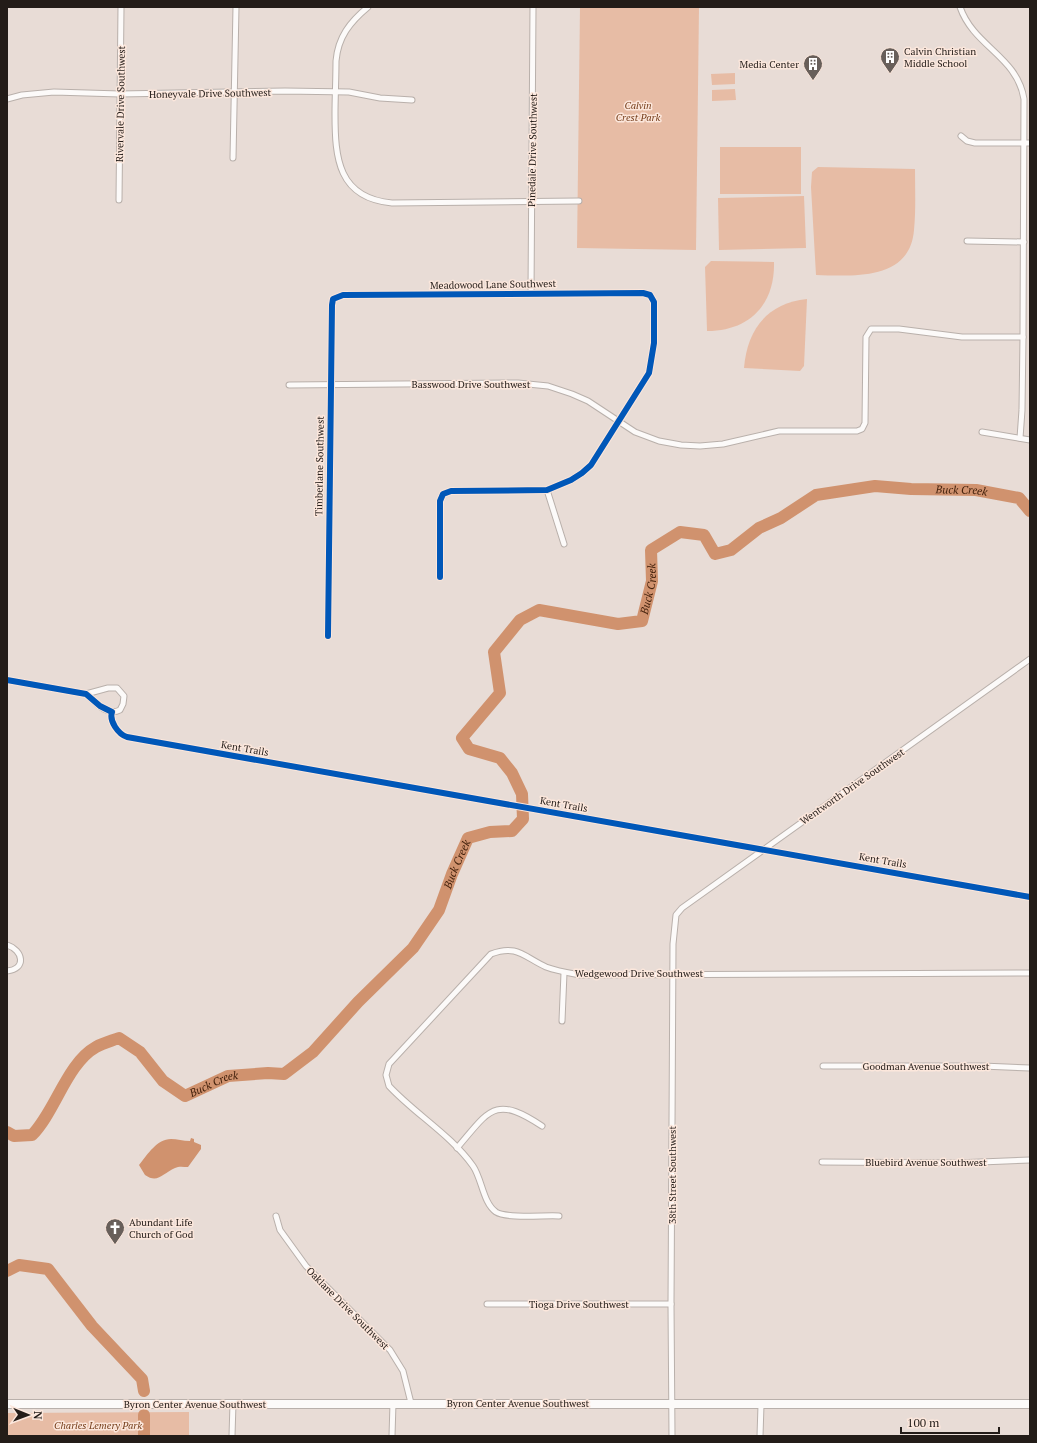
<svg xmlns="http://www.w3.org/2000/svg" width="1037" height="1443" viewBox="0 0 1037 1443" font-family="'PT Serif',serif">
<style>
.green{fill:#e7bca5}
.water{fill:#d0926e}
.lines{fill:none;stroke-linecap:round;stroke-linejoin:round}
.river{stroke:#d0926e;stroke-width:12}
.street-casing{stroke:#b9b0ab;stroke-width:7}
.primary-casing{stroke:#b9b0ab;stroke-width:10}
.street{stroke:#fcfaf9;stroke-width:5}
.primary{stroke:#fcfaf9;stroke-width:8}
.cycleway-casing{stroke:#fce7dc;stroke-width:8}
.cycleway{stroke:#0057b8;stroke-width:6}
.labels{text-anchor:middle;stroke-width:3;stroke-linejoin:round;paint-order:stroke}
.poi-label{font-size:10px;fill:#231c18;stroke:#fce7dc;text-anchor:start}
.street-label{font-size:10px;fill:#231c18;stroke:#fce7dc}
.park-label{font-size:10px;font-style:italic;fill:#763e1b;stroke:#fce7dc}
.water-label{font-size:11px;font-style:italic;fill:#43210c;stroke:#fce7dc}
</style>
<rect width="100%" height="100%" fill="#e8dcd6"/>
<g class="green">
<path d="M580 7H699L696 250 577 248Z"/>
<path d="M735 73V84L712 85 711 74Z"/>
<path d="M735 89 736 100 712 101V90Z"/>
<rect x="720" y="147" width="81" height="47"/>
<path d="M818 167 915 169C915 189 916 210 914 230 910 281 853 276 816 275L811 187 812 172Z"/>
<path d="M804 196 806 248 719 250 718 198Z"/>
<path d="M711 261 774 262C775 304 750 331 707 331L705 267Z"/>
<path d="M807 299 804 366 800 371 744 368C747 330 767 303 807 299Z"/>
<path d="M189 1412V1436H7V1413Z"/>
</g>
<path class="water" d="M191 1138 194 1139V1142L201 1145V1149L188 1167C183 1167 179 1166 175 1168 163 1173 158 1184 145 1175L139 1165C148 1154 157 1139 171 1139 177 1139 183 1141 190 1141Z"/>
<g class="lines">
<g class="river">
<path id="s1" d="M7 1132 14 1136 32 1135C55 1112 67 1063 96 1047 103 1043 111 1041 119 1038L140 1052 163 1081 185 1096 228 1076 268 1073 284 1074 313 1052 358 1002 413 948 439 910 452 874 468 838 490 832 512 831 523 819 522 794 512 773 500 758 469 749 462 738 500 693 494 652 520 620 539 610 618 624 642 621 652 581 651 550 680 532 704 535 715 554 731 550 759 528 781 518 816 495 875 486 911 489 976 490 1019 498 1030 511"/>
<path d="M7 1271 19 1265 48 1269 92 1326 142 1379 144 1391"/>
<path d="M144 1415V1436"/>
</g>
<g class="street-casing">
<g id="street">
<path d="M368 7C350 22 338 37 336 61 336 79 335 97 335 114 335 158 338 198 392 203L579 201"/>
<path d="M960 7C974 47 1017 56 1024 99L1023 337 1022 410 1020 438"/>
<path d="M7 99 22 95 54 92 120 94 285 91 349 92 380 98 412 100"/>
<path d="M961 136 967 141 975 143H1030"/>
<path d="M233 158 236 7"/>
<path d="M119 200 121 7"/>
<path d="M967 241 1024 242"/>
<path d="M531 293 533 7"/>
<path d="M289 385 518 383 548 386 572 394 588 401 635 432 659 441 681 445 700 446 723 444 779 431H857L862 429 865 423 866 337 871 329H899L962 337H1023"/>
<path d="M982 432 1030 440"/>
<path d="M547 490 564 544"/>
<path d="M328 636 332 305 333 299 343 295 643 293 650 295 654 302V343L649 373 591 465 582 473 571 480 547 490 451 491 443 494 440 501V577"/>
<path d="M7 680 86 694 108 688H117L124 696 123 704 120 710C107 717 95 702 86 694"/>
<path d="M7 945C23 950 27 969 7 971"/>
<path d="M562 1021 564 973"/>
<path d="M823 1066H982L1030 1068"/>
<path d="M457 1148C489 1111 494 1094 542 1126"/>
<path d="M822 1162 956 1163 1030 1160"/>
<path d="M276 1216 280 1230 306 1266 390 1350 403 1371 411 1403"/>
<path d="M559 1216C545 1215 507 1219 496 1212 483 1203 482 1179 473 1166 451 1135 415 1114 389 1086L386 1075 389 1064 491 954C517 944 524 957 546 967 557 971 569 973 580 975L1030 973"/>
<path d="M487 1304H671"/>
<path d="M232 1436 233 1403"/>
<path d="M392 1436 393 1403"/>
<path d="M672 1436 671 1304 673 944 676 915 682 908 1030 659"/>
<path d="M760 1436 761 1405"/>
</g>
</g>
<g class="primary-casing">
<path id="primary" d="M7 1404H1030"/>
</g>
<use href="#street" class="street"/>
<use href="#primary" class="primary"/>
<g class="cycleway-casing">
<g id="cycleway">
<path d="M328 636 332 305 333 299 343 295 643 293 650 295 654 302V343L649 373 591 465 582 473 571 480 547 490 451 491 443 494 440 501V577"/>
<path d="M7 680 86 694 100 706 112 712C109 721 118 734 127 737L1030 897"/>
</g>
</g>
<use href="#cycleway" class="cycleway"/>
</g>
<defs>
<g id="building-pin" transform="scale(1)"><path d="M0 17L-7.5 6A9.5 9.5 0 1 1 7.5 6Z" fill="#685f5a" stroke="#fce7dc"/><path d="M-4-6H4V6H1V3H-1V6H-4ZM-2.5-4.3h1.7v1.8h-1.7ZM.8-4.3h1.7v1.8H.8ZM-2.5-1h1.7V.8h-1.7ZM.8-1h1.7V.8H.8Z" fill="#fff"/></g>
<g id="church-pin" transform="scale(1)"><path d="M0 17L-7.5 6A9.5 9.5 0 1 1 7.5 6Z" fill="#685f5a" stroke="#fce7dc"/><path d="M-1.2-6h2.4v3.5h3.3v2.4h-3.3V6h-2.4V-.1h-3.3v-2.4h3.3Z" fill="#fff"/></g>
</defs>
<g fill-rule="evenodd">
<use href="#building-pin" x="890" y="57"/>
<use href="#building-pin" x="813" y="64"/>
<use href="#church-pin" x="115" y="1228"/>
</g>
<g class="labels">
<g class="poi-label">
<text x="904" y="55">Calvin Christian<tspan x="904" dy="12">Middle School</tspan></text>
<text x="799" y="68" text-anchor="end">Media Center</text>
<text x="129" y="1226">Abundant Life<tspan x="129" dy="12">Church of God</tspan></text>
</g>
<g class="street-label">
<text transform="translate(210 93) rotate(-1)" y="4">Honeyvale Drive Southwest</text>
<text transform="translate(120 104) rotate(-89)" y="4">Rivervale Drive Southwest</text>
<text transform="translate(532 150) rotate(-89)" y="4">Pinedale Drive Southwest</text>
<text transform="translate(493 284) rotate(-1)" y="4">Meadowood Lane Southwest</text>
<text x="471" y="388">Basswood Drive Southwest</text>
<text transform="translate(319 466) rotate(-89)" y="4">Timberlane Southwest</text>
<text transform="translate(245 748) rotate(10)" y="4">Kent Trails</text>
<text transform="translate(852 786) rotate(-35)" y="4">Wentworth Drive Southwest</text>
<text transform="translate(564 804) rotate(10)" y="4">Kent Trails</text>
<text transform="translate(883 860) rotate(10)" y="4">Kent Trails</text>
<text x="639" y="977">Wedgewood Drive Southwest</text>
<text x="926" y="1070">Goodman Avenue Southwest</text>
<text x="926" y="1166">Bluebird Avenue Southwest</text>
<text transform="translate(672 1175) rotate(-90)" y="4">38th Street Southwest</text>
<text x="579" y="1308">Tioga Drive Southwest</text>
<text transform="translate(348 1308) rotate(45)" y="4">Oaklane Drive Southwest</text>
<text x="518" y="1407">Byron Center Avenue Southwest</text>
<text x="195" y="1408">Byron Center Avenue Southwest</text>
</g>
<g class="park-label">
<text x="638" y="109">Calvin<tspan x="638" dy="12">Crest Park</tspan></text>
<text x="98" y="1429">Charles Lemery Park</text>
</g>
<g class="water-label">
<text dy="4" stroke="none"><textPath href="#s1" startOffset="1516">Buck Creek</textPath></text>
<text dy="4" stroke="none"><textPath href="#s1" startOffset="1132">Buck Creek</textPath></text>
<text dy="4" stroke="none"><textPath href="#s1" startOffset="629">Buck Creek</textPath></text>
<text dy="4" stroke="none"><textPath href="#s1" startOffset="281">Buck Creek</textPath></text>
</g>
</g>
<rect width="1037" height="1443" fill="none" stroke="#231c18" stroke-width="16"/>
<g transform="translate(28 1415) rotate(91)" stroke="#fce7dc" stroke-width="3" paint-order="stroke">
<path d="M0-3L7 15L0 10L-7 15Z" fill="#231c18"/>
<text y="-6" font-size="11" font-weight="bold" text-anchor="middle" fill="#231c18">N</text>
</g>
<path d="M901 1427v6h98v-6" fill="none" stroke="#231c18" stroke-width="2"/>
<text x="907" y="1427" font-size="12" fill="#231c18" stroke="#fce7dc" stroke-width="3" paint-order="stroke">100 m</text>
</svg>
